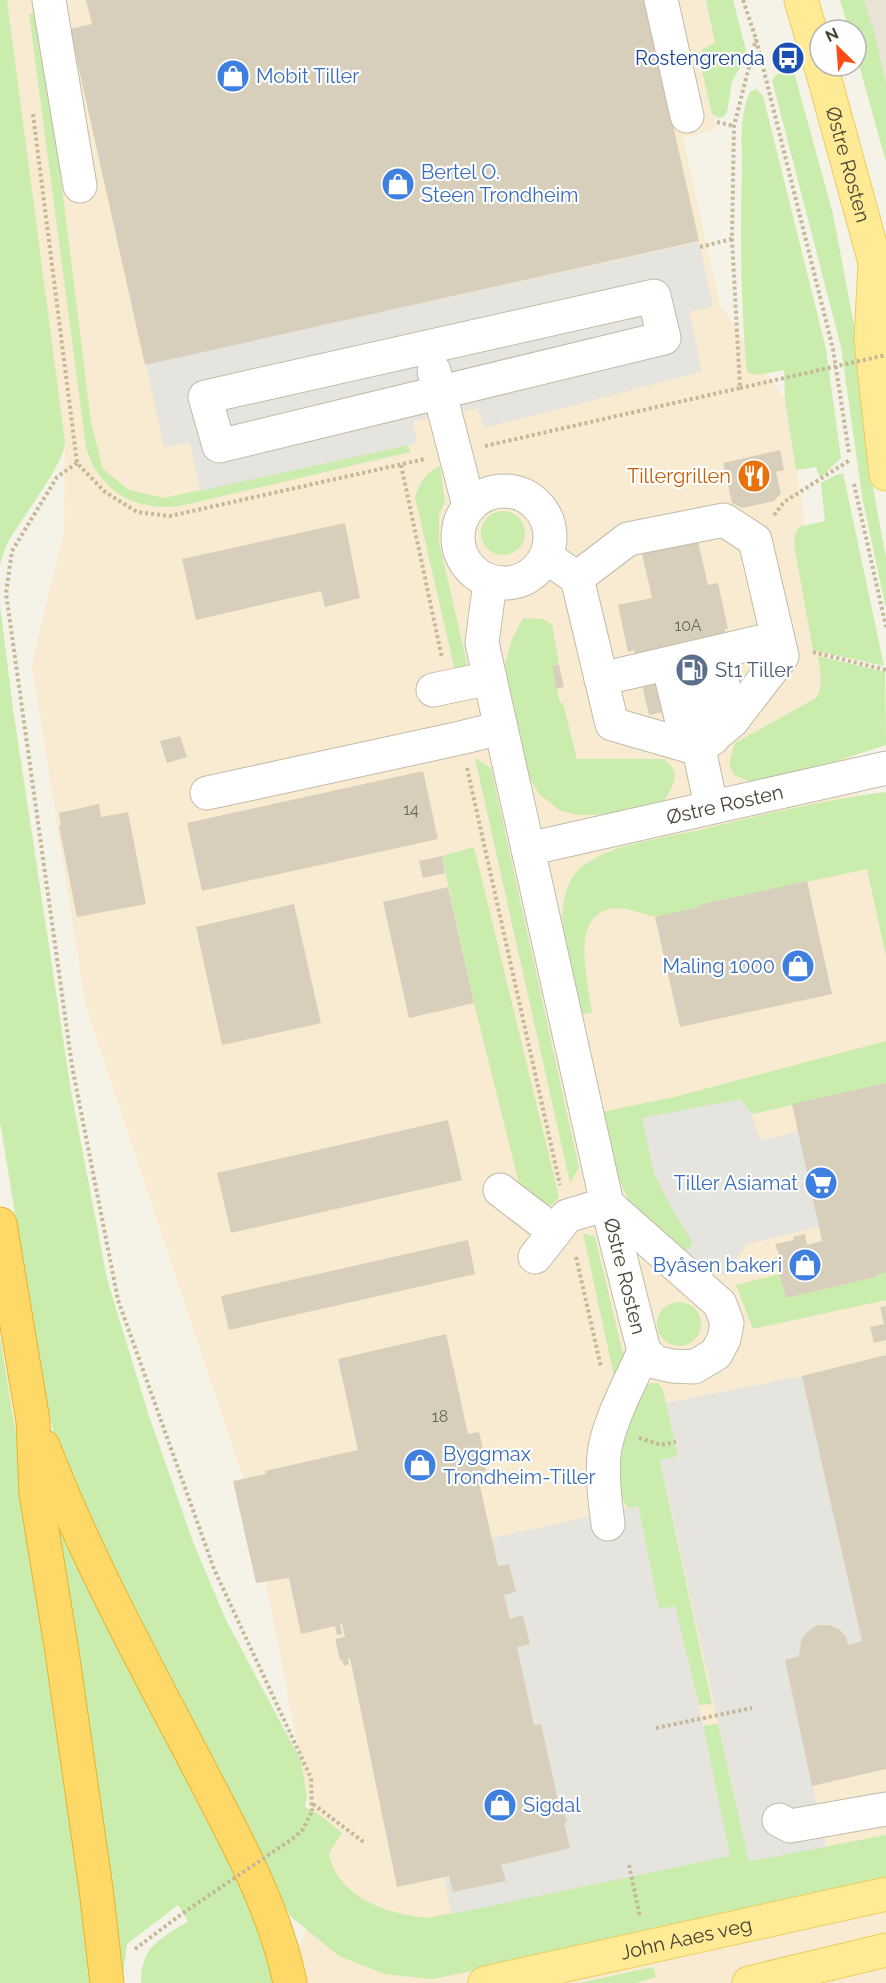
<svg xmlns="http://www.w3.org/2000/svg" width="886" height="1983" viewBox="0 0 886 1983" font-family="Raleway,sans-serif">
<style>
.residential{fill:#e9e4d5}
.commercial{fill:#f8ebd1}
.green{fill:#caecad}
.parking{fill:#e6e4df}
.building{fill:#d7cfbc}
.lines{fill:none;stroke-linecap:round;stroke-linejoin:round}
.minor-casing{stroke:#c1bba9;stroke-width:35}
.major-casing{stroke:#eccd5e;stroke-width:35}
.highway-casing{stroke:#e9b32d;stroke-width:35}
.path{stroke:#c4b899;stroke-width:4;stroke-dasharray:3 3;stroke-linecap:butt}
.minor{stroke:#fff;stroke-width:33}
.major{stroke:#ffea96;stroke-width:33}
.highway{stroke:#ffd968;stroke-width:33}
.path-bridge{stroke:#c4b899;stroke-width:4;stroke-dasharray:3 3;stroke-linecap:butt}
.labels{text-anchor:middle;stroke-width:4.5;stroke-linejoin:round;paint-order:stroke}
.number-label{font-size:16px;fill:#6c6657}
.transit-label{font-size:20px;fill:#164399;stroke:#fff;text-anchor:end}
.shop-label{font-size:20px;fill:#366cbe;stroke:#fff;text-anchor:start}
.street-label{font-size:20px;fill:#494335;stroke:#fff}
.food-label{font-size:20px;fill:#c56008;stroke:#fff;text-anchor:end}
.service-label{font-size:20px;fill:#4e5e75;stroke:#fff;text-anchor:start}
</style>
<rect width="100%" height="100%" fill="#f5f2e7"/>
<path class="residential" d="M864 0H886V83L875 35Z"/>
<path class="commercial" d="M7 0H706L715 43V130L683 138 720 305 785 400 829 671 886 904V1983H286L324 1882 249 1495 86 1007 32 665 64 530 65 442Z"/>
<g class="green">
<path d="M0 0H7L65 442C64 466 20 519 7 544 4 550 2 559 0 566Z"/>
<path d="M706 0H733L747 54 732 82 727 112 723 117 719 118 712 114 699 58 703 49 715 43Z"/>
<path d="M840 0H864L875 35 886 83V162L856 54V30H849Z"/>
<path d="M34 13 49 81 91 423 103 469 129 490 164 498 408 445 410 452 180 506C171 506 160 508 152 506 119 502 94 478 86 447L29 14Z"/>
<path d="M793 69 833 214 858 347 873 488 886 558V609L862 496 841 347 772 80 777 74Z"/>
<path d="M756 89 763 96 826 349 841 458 820 478 816 467 796 470 785 400 784 370 758 375 748 373 746 365C741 300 740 234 742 168 742 143 739 115 750 92Z"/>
<path d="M440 466 445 502 439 514V542L468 668 455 671 415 497C420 483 426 472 440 466Z"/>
<path d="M843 473 884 666 813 650 794 544 795 535 799 527 825 521 821 483 836 475Z"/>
<circle cx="503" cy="533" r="22"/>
<path d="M0 605 13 709 71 1091 107 1279 148 1413 193 1542 226 1620 301 1761 307 1797 305 1807 320 1815 342 1833 329 1853C337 1898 388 1914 428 1918L729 1856 703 1726 718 1724 749 1861 886 1835V1880L523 1961 432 1979 384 1974 339 1956 291 1917 269 1881 59 1458 43 1384 0 1122Z"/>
<path d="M523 618 543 619 552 624 559 665 552 667 560 703H563L577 759H663C683 772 674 785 663 802L609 814 578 815 559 810 539 794 527 774 504 668 512 639Z"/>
<path d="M818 656 885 672 886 745 815 768 750 782 734 775 729 764 735 743 816 698C824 685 820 670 818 656Z"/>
<path d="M475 758 491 768 579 1168 570 1183Z"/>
<path d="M886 792V956L867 869 699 905V907C687 910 666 918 654 916 642 915 631 908 618 908 567 910 588 980 592 1013L578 1014C571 974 551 918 571 880 577 867 593 859 606 853 635 841 669 837 699 830 761 815 823 800 886 792Z"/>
<path d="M474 847 559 1197 552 1205 545 1204 520 1187 474 1003 442 856Z"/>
<path d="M886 1041V1083L752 1114 740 1100 654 1173 667 1200 693 1243 685 1253 629 1202 611 1160 602 1112 674 1097Z"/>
<path d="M583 1233 595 1237 624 1358 614 1376Z"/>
<path d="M886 1272V1300L753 1329 736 1285 780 1274 786 1298 876 1277V1275Z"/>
<circle cx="679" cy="1324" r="22"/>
<path d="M0 1336 57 1688 94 1983H0Z"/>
<path d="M651 1383H658L663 1390 678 1457 660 1461 712 1704 699 1705 675 1607 659 1610 638 1506 628 1508 623 1500 617 1479 621 1433 645 1386Z"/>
<path d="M49 1493 235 1860 276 1983H141C141 1945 160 1940 188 1921L178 1905 127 1944 122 1982Z"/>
<path d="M653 1967 656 1977 636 1983H580Z"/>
</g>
<g class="parking">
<path d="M699 242 713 306 689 312 702 372 484 428 478 408 413 421 417 443 200 491 190 442 164 447 146 364Z"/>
<path d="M740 1099 752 1114 757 1132 762 1140 798 1132 819 1227 747 1244 724 1276 685 1253 693 1243 667 1200 654 1173 642 1118Z"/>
<path d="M802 1376 862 1641 848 1645 843 1634 834 1626 824 1624 815 1626 805 1634 799 1656 785 1660 826 1847 749 1861 660 1460 678 1456 666 1403Z"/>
<path d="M638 1506 659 1609 675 1606 699 1705 730 1856 452 1914 443 1877 449 1876 453 1892 505 1881 501 1865 569 1848 564 1823 567 1822 561 1799 558 1800 541 1724 534 1725 517 1647 530 1644 523 1616 510 1619 504 1595 516 1592 498 1566 492 1538Z"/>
</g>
<g class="building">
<path d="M86 0H645L699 241 145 365 70 29 92 24Z"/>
<path d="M780 450 784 470 776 472 781 493 774 501 742 508 732 503 723 463Z"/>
<path d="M345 523 360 598 325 607 321 591 196 620 182 559Z"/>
<path d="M697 537 708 585 718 583 728 629H725L740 695 649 715 634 650 628 652 618 605 652 598 641 549Z"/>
<path d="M559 665 564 687 556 689 552 666Z"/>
<path d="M180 736 187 757 167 763 160 741Z"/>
<path d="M423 771 438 839 202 891 187 823Z"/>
<path d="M99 804 101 817 128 812 146 904 77 917 59 826 61 825 59 813Z"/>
<path d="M442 856 445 873 423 878 419 861Z"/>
<path d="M807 881 832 994 680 1027 655 917 699 907V905Z"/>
<path d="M448 887 474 1003 409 1018 383 902Z"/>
<path d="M294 904 321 1023 222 1045 196 927Z"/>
<path d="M886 1083V1272L876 1275V1277L786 1298 775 1258 780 1257 775 1244 794 1240 793 1237 805 1234 807 1245 822 1241 792 1104Z"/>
<path d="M448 1120 462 1180 231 1233 217 1173Z"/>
<path d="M468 1240 475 1274 229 1330 221 1296Z"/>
<path d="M886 1306V1340L874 1343 870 1327 884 1324 880 1307Z"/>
<path d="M446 1334 468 1434 479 1432 483 1449 486 1471 477 1473 498 1566 509 1564 516 1592 504 1595 510 1619 523 1615 530 1644 517 1647 534 1725 541 1724 558 1800 561 1799 567 1822 564 1823 570 1848 501 1865 506 1881 453 1892 449 1876 397 1887 350 1658 348 1659 349 1664 344 1666 342 1660H340L335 1639 345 1637 342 1624 340 1625 342 1634 337 1635 335 1626 301 1634 289 1578 256 1583 233 1481 266 1474 265 1471 358 1450 338 1359Z"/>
<path d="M886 1355V1769L812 1786 785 1660 799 1656 801 1641 805 1634 815 1626 820 1625H829L839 1629 846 1637 848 1645 862 1641 802 1376Z"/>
</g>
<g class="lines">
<g class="minor-casing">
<g id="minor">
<path d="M49 0 80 186"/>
<path d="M661 0 687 116"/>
<path d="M654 296 664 338 219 446 205 397Z"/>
<path d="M434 371 469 506"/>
<circle cx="504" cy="537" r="46"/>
<path d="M546 557 577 578 612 724 699 749 711 806"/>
<path d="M577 578 628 539 724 520 755 540 782 656 732 721 699 749"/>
<path d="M490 582 482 643 528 849"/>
<path d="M715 653 732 721"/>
<path d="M693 658 713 738"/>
<path d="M668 664 688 746"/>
<path d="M601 679 777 638"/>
<path d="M433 690 490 678"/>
<path d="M207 793 460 738 501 728"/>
<path d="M500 1190 555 1232"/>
<path id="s1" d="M607 1204 720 1304 727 1323 724 1339 716 1354 694 1367 672 1366 655 1362 644 1351 607 1204 528 849 886 768"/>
<path d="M535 1257 567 1216 607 1204"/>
<path d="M608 1524C605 1501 602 1478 604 1455 607 1424 631 1381 644 1351"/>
<path d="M779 1820 790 1826 886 1809"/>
</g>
</g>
<g class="major-casing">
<g id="major">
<path d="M801 0 820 64"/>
<path id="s2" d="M821 66 875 262 886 291"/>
<path d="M875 264 871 340 886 474"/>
<path id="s3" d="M485 1983 886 1894"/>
<path d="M749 1983 886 1950"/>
</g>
</g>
<g class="highway-casing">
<g id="highway">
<path d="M0 1224 33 1421 36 1493 62 1652 96 1889 107 1983"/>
<path d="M43 1446C86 1557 143 1661 198 1766 234 1836 274 1905 290 1983"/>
</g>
</g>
<g class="path">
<path d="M743 0 756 39 833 349 849 453"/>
<path d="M33 114 77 463 105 492 137 512 170 516 425 459"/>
<path d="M717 122 734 126"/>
<path d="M700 247 732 239"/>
<path d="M485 446 740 388 732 239 734 126 756 39"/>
<path d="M77 463 57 477 12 551 6 593 72 1066 118 1300 214 1569 311 1778 312 1811"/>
<path d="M401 465 442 658"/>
<path d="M854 484 886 627"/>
<path d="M774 515 784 502 850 460"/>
<path d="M813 652 886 670"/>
<path d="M467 768 560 1185"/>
<path d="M576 1257 601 1367"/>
<path d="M639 1438 661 1445 676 1442"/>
<path d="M656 1728 752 1708"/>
<path d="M313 1804 365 1843"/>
<path d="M629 1865 640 1917"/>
<path d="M135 1949 183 1913"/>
</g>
<use href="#minor" class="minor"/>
<use href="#major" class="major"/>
<use href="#highway" class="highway"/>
<g class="path-bridge">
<path d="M740 388 886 355"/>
<path d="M183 1913 295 1837 303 1829 312 1811"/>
</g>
</g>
<defs>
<g id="bus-disc" transform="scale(1.725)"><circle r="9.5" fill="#1a4fb4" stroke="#fff"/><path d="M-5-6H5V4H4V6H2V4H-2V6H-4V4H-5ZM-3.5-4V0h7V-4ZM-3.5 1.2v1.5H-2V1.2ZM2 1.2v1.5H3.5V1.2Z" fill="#fff"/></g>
<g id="shop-disc" transform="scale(1.725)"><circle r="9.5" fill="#3f7fe0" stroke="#fff"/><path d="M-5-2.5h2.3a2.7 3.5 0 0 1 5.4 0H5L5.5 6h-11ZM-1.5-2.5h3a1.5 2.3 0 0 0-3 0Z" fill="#fff"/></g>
<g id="restaurant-disc" transform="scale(1.725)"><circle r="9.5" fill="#e8710a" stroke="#fff"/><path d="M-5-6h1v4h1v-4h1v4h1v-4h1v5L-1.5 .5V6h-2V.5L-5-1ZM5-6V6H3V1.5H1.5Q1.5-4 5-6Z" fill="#fff"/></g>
<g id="fuel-disc" transform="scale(1.725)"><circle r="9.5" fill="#5c6f8a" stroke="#fff"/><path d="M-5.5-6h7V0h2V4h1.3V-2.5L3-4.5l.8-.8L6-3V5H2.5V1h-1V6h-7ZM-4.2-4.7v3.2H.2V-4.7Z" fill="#fff"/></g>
<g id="supermarket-disc" transform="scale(1.725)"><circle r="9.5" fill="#3f7fe0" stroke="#fff"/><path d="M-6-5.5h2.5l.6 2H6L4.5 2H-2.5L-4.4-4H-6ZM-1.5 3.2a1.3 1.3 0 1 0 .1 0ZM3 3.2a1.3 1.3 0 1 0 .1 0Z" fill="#fff"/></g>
</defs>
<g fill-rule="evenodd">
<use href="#bus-disc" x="788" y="58"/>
<use href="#shop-disc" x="233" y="76"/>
<use href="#shop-disc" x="398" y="184"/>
<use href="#restaurant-disc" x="754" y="476"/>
<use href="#fuel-disc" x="692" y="670"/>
<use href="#shop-disc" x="798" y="966"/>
<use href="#supermarket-disc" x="821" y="1183"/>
<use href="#shop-disc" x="805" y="1265"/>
<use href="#shop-disc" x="420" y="1465"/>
<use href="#shop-disc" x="500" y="1805"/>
</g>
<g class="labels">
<g class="number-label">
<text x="688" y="631">10A</text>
<text x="411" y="815">14</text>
<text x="440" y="1422">18</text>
</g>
<g class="transit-label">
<text x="765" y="65">Rostengrenda</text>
</g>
<g class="shop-label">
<text x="256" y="83">Mobit Tiller</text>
<text x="421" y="179">Bertel O.<tspan x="421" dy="23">Steen Trondheim</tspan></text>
<text x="775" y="973" text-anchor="end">Maling 1000</text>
<text x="798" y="1190" text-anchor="end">Tiller Asiamat</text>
<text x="782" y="1272" text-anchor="end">Byåsen bakeri</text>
<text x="443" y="1461">Byggmax<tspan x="443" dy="23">Trondheim-Tiller</tspan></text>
<text x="523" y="1812">Sigdal</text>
</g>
<g class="street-label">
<text dy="7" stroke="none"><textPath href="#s2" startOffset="102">Østre Rosten</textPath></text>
<text dy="7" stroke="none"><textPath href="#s1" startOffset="1002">Østre Rosten</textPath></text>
<text transform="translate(625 1276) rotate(76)" y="7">Østre Rosten</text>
<text dy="7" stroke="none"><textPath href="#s3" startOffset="206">John Aaes veg</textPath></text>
</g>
<g class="food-label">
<text x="731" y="483">Tillergrillen</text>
</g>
<g class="service-label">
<text x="715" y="677">St1 Tiller</text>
</g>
</g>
<g transform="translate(838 48) rotate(335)"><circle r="28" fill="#ffffff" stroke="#b6b4ae" stroke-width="1.5"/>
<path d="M0-4.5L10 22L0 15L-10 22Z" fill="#ff4b14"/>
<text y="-9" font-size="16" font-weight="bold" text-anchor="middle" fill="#494335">N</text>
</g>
</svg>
